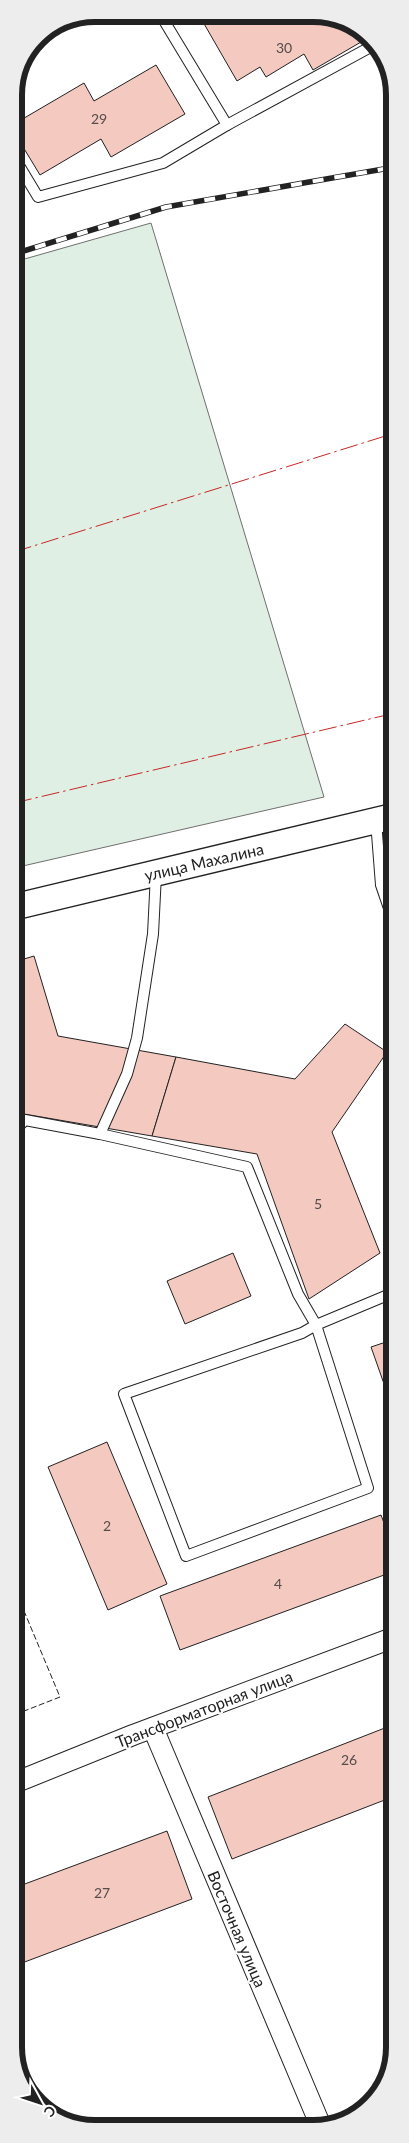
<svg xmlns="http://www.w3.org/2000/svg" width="409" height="2143" viewBox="0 0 409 2143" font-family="Lato,sans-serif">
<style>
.green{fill:#e0efe3;stroke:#6f6f6f}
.building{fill:#f3c9c0;stroke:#222}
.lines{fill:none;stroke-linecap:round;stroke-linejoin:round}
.service-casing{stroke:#222;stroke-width:12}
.minor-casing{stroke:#222;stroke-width:22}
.tertiary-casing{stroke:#222;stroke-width:28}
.service{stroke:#fff;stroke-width:10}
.minor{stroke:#fff;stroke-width:20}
.tertiary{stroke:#fff;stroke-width:25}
.rail-casing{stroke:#222;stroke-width:5.5}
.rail{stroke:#fff;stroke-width:4;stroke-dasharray:11;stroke-linecap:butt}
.fence{stroke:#222;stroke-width:1;stroke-dasharray:6 2.5;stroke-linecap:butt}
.power{stroke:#c62828;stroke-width:1;stroke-dasharray:18 4 2.5 4;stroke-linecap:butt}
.labels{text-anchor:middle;stroke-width:4;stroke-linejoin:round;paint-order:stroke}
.number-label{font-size:14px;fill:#564c4a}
.street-label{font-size:16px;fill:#222;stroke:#fff}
.rim{fill:none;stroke:#222;stroke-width:6}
</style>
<rect width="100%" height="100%" fill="#fff"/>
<path class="green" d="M151 223 324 797 14 868V262Z"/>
<g class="building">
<path d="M199 15 335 16 352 27 361 42 313 70 304 54 266 77 260 67 237 81Z"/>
<path d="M156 65 185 114 111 157 101 139 40 175 14 132V124L84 83 94 101Z"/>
<path d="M34 956 58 1036 176 1057 152 1136 24 1114 14 1123V962Z"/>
<path d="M345 1024 387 1052 332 1132 380 1253 309 1299 257 1154 152 1136 176 1057 295 1079Z"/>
<path d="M233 1253 251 1296 185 1324 167 1281Z"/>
<path d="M395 1339V1415L371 1347Z"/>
<path d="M107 1442 167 1584 108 1610 48 1467Z"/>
<path d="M381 1515 395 1552V1571L180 1650 160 1596Z"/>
<path d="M395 1724V1796L232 1859 208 1797Z"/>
<path d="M167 1831 192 1899 14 1966V1888Z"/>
<path d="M283 2118 287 2128H256Z"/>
</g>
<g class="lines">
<g class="service-casing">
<g id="service">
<path d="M160 14 227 125"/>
<path d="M14 157 38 197 163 163 227 125 376 44"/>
<path d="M376 821 381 885 395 926"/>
<path d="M14 1131 25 1120 100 1134 127 1074 137 1038 153 934 156 874"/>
<path d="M100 1134 247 1167 298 1294 316 1325 395 1292"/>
<path d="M316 1325 368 1488 186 1556 124 1394 302 1333Z"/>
</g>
</g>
<g class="minor-casing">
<g id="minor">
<path d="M153 1728 322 2129"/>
<path d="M14 1783 133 1735 395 1637"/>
</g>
</g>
<g class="tertiary-casing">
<path id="tertiary" d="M14 907 395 816"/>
</g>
<use href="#service" class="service"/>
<use href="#minor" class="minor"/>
<use href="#tertiary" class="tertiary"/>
<g class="rail-casing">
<path id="rail" d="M14 254 166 207 395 167"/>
</g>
<use href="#rail" class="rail"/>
<path class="fence" d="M14 1587 60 1697 14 1715"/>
<g class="power">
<path d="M14 552 395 433"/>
<path d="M14 803 395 713"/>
</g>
</g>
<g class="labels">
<g class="number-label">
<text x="284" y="53">30</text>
<text x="99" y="124">29</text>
<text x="318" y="1209">5</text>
<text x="107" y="1531">2</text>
<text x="278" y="1589">4</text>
<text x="349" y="1765">26</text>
<text x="102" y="1898">27</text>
</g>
<g class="street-label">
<text transform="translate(204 862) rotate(-13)" y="6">улица Махалина</text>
<text transform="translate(204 1709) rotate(-21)" y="6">Трансформаторная улица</text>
<text transform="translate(237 1929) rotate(67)" y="6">Восточная улица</text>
</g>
</g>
<path d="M0 0H409V2143H0ZM95 22H313A73 73 0 0 1 386 95V2047A73 73 0 0 1 313 2120H95A73 73 0 0 1 22 2047V95A73 73 0 0 1 95 22Z" fill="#ededed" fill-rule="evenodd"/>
<path class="rim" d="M95 22H313A73 73 0 0 1 386 95V2047A73 73 0 0 1 313 2120H95A73 73 0 0 1 22 2047V95A73 73 0 0 1 95 22Z"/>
<g transform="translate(40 2103) rotate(130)" stroke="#ffffff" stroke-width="4" paint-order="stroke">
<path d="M0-4L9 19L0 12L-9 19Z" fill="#222222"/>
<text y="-8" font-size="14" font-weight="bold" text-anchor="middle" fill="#222222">С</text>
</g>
</svg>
